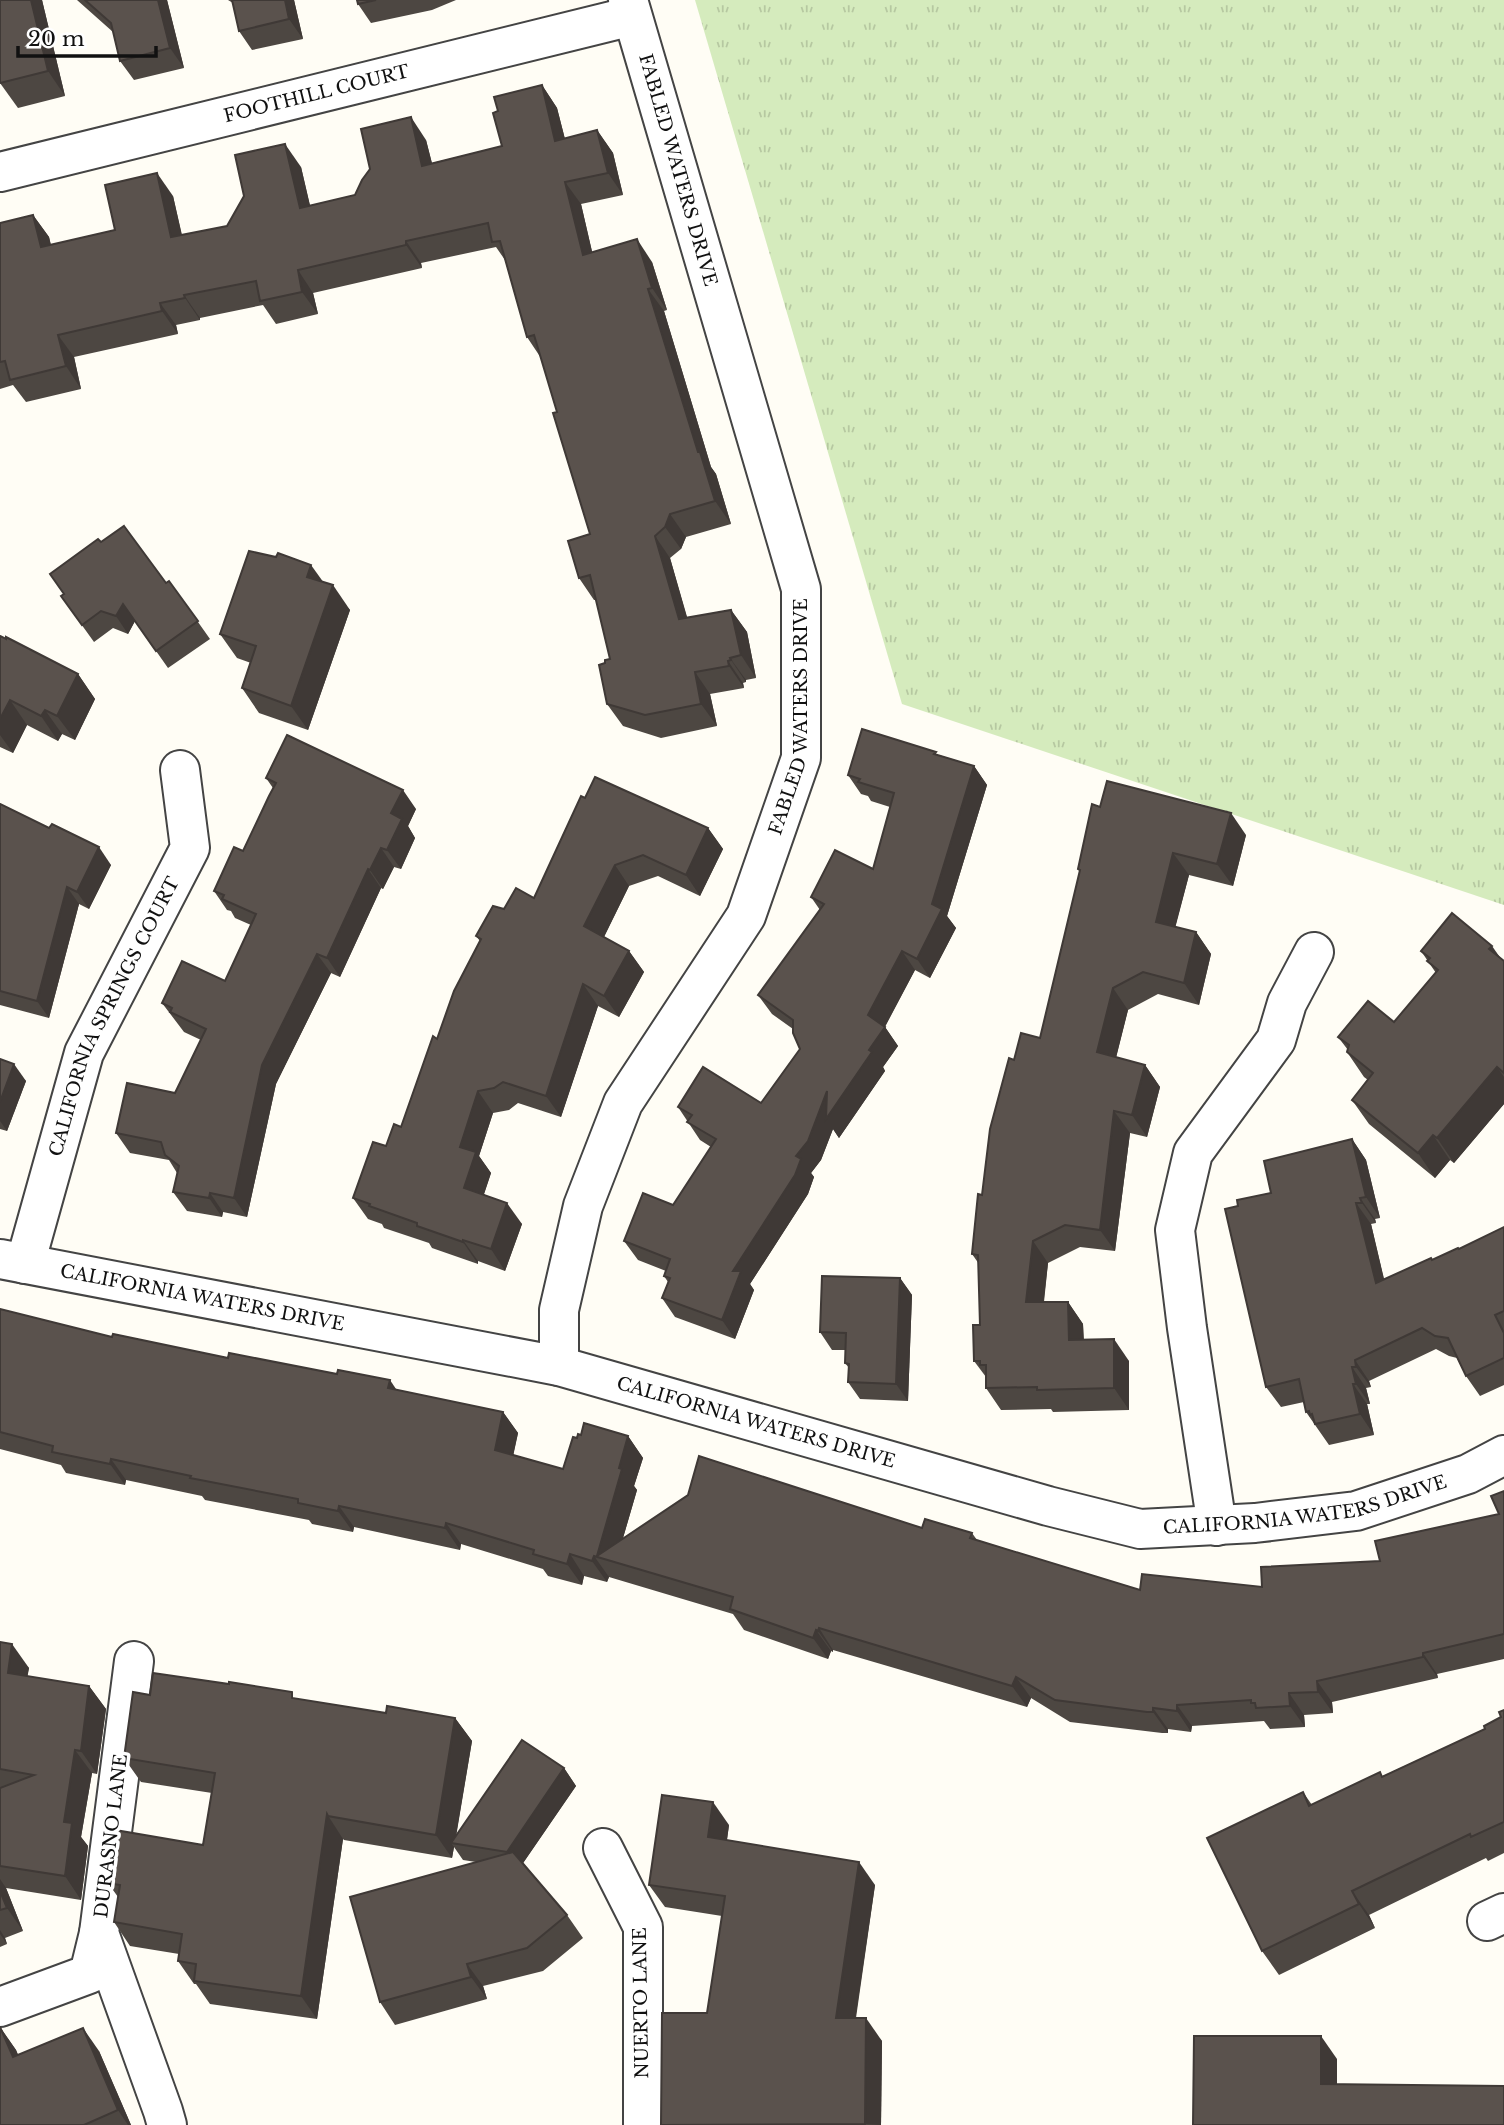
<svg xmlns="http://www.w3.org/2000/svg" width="1504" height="2125" viewBox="0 0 1504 2125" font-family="'Libre Baskerville',serif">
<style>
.grass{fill:url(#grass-tufts)}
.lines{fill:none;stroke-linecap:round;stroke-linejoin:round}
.street-casing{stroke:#444;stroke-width:42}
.street{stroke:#fff;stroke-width:38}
.wall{fill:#4d4742}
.shaded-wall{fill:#3f3936}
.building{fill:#5a524d;stroke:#3f3936;stroke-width:2}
.labels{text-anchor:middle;stroke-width:7;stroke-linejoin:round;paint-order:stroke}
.street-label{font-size:18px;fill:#111;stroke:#fff}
</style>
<defs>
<pattern id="grass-tufts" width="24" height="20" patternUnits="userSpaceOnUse" patternTransform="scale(1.75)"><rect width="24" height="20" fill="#d5ebbd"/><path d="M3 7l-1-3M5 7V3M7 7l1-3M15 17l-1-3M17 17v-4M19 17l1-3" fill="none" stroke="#b6c8a1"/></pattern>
</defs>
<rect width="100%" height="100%" fill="#fffdf5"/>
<path class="grass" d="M695 0H1504V905L902 704Z"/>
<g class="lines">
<g class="street-casing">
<g id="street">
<path id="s1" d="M0 172 632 16"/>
<path id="s2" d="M0 1259 559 1366 1048 1506 1140 1529 1255 1523 1356 1511 1468 1474 1504 1455"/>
<path id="s3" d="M25 1264 84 1053 190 848 180 770"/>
<path id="s4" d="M559 1366V1310L583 1206 623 1103 746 916 801 758V589L628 0"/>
<path d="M1217 1526 1187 1328 1175 1230 1193 1153 1276 1040 1287 1003 1314 952"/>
<path d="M134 1661 99 1933 163 2111 167 2125"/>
<path d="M603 1848 643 1927V2125"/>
<path d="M1487 1921 1504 1913"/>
<path d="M0 2007 89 1974 99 1933"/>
</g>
</g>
<use href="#street" class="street"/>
</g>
<g class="wall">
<path d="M0 0H42L65 96 18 108 0 83Z"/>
<path d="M77 0H167L184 68 134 80 120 61 113 32Z"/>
<path d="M228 0H294L303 39 252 50 239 31 233 3Z"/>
<path d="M357 0H456L432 10 371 23 358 4Z"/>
<path d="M542 85 557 108 565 139 597 130 613 153 623 195 581 204 592 252 652 262 667 310 664 311 711 467 716 474 731 524 686 537 681 549 670 558 687 618 731 610 747 632 756 678 746 680V682L743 683 744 688 710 694 717 726 661 738 623 726 607 704 605 663 610 659 596 600H594L579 578 590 534 557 412 541 358 527 337 505 260 496 247 421 263 422 268 313 293 318 314 276 324 263 305 200 318V320L176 325 178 334 74 357 81 389 26 402 13 385 0 389V223L33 215 49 237 51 245 115 230 173 196 182 235 227 226 301 167 310 206 355 195 426 140 432 163 502 146 498 111Z"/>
<path d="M101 542 166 583 169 581 210 639 168 668 135 621 128 634 113 628 94 642 61 596 64 594Z"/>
<path d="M323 582 350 610 308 730 259 713 242 688 251 663 237 658 220 634Z"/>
<path d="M0 636 78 674 95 699 75 740 62 734 58 741 27 725 13 753 0 747Z"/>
<path d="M939 755 974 766 987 785 947 916 956 928 930 978 915 970 885 1027 898 1046 883 1067 885 1071 839 1138 833 1129 821 1160 811 1173 814 1177 808 1194 750 1284 754 1290 735 1339 675 1317 662 1298 668 1282 664 1276 666 1271 638 1260 624 1241 673 1205 711 1147 700 1140 678 1107 761 1103 800 1049 793 1029 772 1014 758 995 820 910 811 897 873 869 890 807 871 801 868 796 861 794 848 775Z"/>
<path d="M266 778 416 809 408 826 415 838 401 869 394 867 383 889 381 888 340 977 331 973 276 1084 247 1217 223 1212 222 1217 187 1211 173 1192 177 1173 169 1160 130 1153 116 1133 175 1093 201 1040 184 1032 162 1003 225 981 251 925 235 918 231 911 227 910 214 891 243 851 273 788Z"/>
<path d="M585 798 708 828 723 849 700 896 658 876 629 886 604 937 629 951 644 972 619 1017 598 1006 561 1117 518 1103 509 1110 493 1113 479 1156 491 1173 484 1194 522 1224 505 1271 478 1261V1264L432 1248 429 1243 384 1228 382 1224 368 1219 353 1198 386 1146 401 1127 437 1039 480 941 476 936 504 909 534 898Z"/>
<path d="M0 804 111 865 89 909 79 904 49 1018 0 1005Z"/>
<path d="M1246 835 1233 886 1189 875 1175 927 1196 932 1211 954 1199 1005 1158 994 1128 1010 1116 1057 1145 1065 1160 1087 1147 1137 1130 1133 1115 1251 1080 1247 1048 1263 1044 1302H1068L1083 1324 1084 1340 1129 1361V1410L1053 1412 1051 1409 1001 1410 986 1388V1377L974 1361 980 1325 979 1264 972 1254 982 1195 1014 1060 1040 1038 1080 872 1078 869Z"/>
<path d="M1421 951 1501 959 1504 961V1104L1454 1163 1450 1160 1435 1178 1369 1124 1352 1100 1368 1080 1364 1077 1347 1052 1348 1050 1338 1037 1394 1022 1436 973Z"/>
<path d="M0 1059 26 1081 7 1131 0 1129Z"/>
<path d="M1352 1139 1366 1160 1380 1218 1375 1219 1376 1223 1371 1224 1384 1280 1459 1249 1504 1227V1385L1480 1396 1466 1376 1457 1358 1449 1356 1436 1349 1369 1381 1371 1387 1366 1388 1370 1404H1367L1374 1435 1329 1445 1306 1412 1304 1402 1281 1407 1266 1387 1238 1206 1271 1193Z"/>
<path d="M900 1278 912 1295 908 1401 860 1399 848 1382 849 1368 845 1363 846 1350H832L820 1332Z"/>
<path d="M0 1309 112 1337 228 1358 503 1412 518 1433 513 1455 563 1469 577 1438 581 1435 628 1436 643 1458 634 1486 637 1490 623 1538 922 1528 972 1533 977 1540 1140 1590 1262 1587 1380 1561 1499 1514 1504 1491V1659L1437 1674 1438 1678 1332 1702 1333 1713 1304 1715 1305 1727 1270 1729 1264 1721 1192 1726 1191 1732 1168 1729V1733H1162L1070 1722 1031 1698 1027 1707 833 1650V1652L831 1651 828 1659 744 1630 733 1614 609 1577 607 1582 584 1576 582 1585 548 1576 543 1569 461 1544 460 1550 354 1527 353 1532 312 1524 309 1520 205 1500 202 1496 126 1480 125 1485 66 1473 61 1465 0 1449V1450Z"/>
<path d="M0 1642 29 1668 27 1676 89 1686 106 1709 97 1774 92 1773 81 1837 88 1846 81 1900 6 1888 23 1931 5 1938 7 1944 0 1947Z"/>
<path d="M150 1695 297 1699 386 1713 455 1718 472 1741 456 1835 564 1768 576 1786 523 1863 567 1915 583 1938 543 1971 483 1986 487 1999 395 2025 380 2002 476 1862 463 1860 454 1847 452 1858 344 1840 343 1839 317 2019 210 2004 196 1984H194L178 1961 179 1954 130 1946 114 1922 118 1897 108 1883 203 1845 212 1793 141 1782 124 1758Z"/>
<path d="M1504 1710V1853L1488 1861 1486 1858 1369 1915 1375 1928 1279 1975 1262 1951 1303 1792 1312 1805 1383 1776 1485 1729 1501 1717Z"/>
<path d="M729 1825 727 1840 875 1885 856 2018 882 2041 881 2125H661L707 2013 722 1916 665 1907 649 1885Z"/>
<path d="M0 2027 16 2050 18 2055 99 2051 131 2125H0Z"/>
</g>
<g class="shaded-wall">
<path d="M31 0H42L65 96 48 71Z"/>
<path d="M158 0H167L184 68 170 48Z"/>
<path d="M285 0H294L303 39 289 19Z"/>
<path d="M542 85 557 108 571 163 555 141Z"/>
<path d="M411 117 426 140 438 188 422 166Z"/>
<path d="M597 130 613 153 623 195 608 173Z"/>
<path d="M285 144 301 167 316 231 300 208Z"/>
<path d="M157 173 173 196 187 259 171 237Z"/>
<path d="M565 182 581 204 598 277 583 255Z"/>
<path d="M33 215 49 237 56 269 41 247Z"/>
<path d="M637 239 652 262 667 310 652 288Z"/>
<path d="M406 241 421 263 422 268 406 245Z"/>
<path d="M298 270 313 293 318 314 302 292Z"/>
<path d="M648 289 664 311 711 467 716 474 731 524 715 501 698 452Z"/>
<path d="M184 295 200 318V320L185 298Z"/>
<path d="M160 303 176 325 178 334 162 311Z"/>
<path d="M58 335 74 357 81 389 66 366Z"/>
<path d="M670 514 686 537 681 549 665 527Z"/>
<path d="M655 536 670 558 694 641 679 619Z"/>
<path d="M311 565 329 590 307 577Z"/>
<path d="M333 585 350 610 308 730 291 706Z"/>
<path d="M123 604 135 621 128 634 116 616Z"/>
<path d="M731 610 747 632 756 678 741 655Z"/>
<path d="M730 658 746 680V682L731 660Z"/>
<path d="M728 661 743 683 744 688 729 666Z"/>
<path d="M695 672 710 694 717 726 701 704Z"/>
<path d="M78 674 95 699 75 740 57 716Z"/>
<path d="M10 700 27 725 13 753 0 735V719Z"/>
<path d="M45 710 62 734 58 741 41 716Z"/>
<path d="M974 766 987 785 947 916 956 928 930 978 917 959 932 904Z"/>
<path d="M403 790 416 809 408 826 415 838 401 869 387 850 391 813Z"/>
<path d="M1231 813 1246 835 1233 886 1217 864Z"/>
<path d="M708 828 723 849 700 896 686 875Z"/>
<path d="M99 847 111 865 89 909 77 892Z"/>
<path d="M381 848 394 867 383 889 370 870Z"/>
<path d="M1173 853 1189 875 1171 944 1156 922Z"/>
<path d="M615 865 629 886 599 947 584 926Z"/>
<path d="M368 869 381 888 340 977 327 958Z"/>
<path d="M67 887 79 904 49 1018 37 1001Z"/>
<path d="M1196 932 1211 954 1199 1005 1184 983Z"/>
<path d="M1492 946 1504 963 1489 949Z"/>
<path d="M629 951 644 972 619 1017 604 996Z"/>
<path d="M902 951 915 970 884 1028 885 1027 898 1046 883 1067 885 1071 839 1138 833 1129 821 1160 811 1173 814 1177 808 1194 750 1284 754 1290 735 1339 722 1320 733 1271 796 1156 827 1091 869 1050 868 1015Z"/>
<path d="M317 954 331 973 276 1084 247 1217 234 1198 262 1065Z"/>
<path d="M583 984 598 1006 561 1117 546 1096Z"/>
<path d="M1113 988 1128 1010 1112 1074 1097 1052Z"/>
<path d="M14 1064 26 1081 7 1131 0 1121V1102Z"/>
<path d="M1145 1065 1160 1087 1147 1137 1132 1115Z"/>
<path d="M1497 1067 1504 1077V1104L1454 1163 1437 1138Z"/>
<path d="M478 1091 493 1113 479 1156 491 1173 479 1209 464 1188 460 1147Z"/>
<path d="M1114 1111 1130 1133 1115 1251 1100 1230Z"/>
<path d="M1433 1135 1450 1160 1435 1178 1418 1153Z"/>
<path d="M1352 1139 1366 1160 1380 1218 1366 1197Z"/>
<path d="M210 1193 223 1212 222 1217 209 1198Z"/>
<path d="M1360 1198 1375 1219 1376 1223 1362 1203Z"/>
<path d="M507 1203 522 1224 505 1271 491 1249Z"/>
<path d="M1356 1203 1371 1224 1390 1304 1376 1283Z"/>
<path d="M463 1240 478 1261V1264L463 1242Z"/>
<path d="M1033 1241 1048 1263 1041 1324 1026 1302Z"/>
<path d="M900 1278 912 1295 908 1401 896 1384Z"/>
<path d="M1068 1302 1083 1324 1084 1362 1069 1340Z"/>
<path d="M1114 1339 1129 1361V1410L1114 1388Z"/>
<path d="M1355 1360 1369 1381 1371 1387 1356 1367Z"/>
<path d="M1352 1367 1366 1388 1370 1404 1356 1384Z"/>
<path d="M390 1380 404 1401 388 1388Z"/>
<path d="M1353 1384 1367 1404 1374 1435 1360 1414Z"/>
<path d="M503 1412 518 1433 510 1471 495 1450Z"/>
<path d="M628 1436 643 1458 634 1486 637 1490 616 1562 597 1556 619 1468Z"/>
<path d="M111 1459 126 1480 125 1485 110 1464Z"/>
<path d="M339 1506 354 1527 353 1532 338 1511Z"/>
<path d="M446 1523 461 1544 460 1550 445 1528Z"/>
<path d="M570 1554 584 1576 582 1585 567 1564Z"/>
<path d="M594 1556 609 1577 607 1582 592 1561Z"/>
<path d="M819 1628 833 1650V1652L818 1631Z"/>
<path d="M816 1630 831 1651 828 1659 813 1638Z"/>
<path d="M12 1644 29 1668 24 1697 8 1673Z"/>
<path d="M1423 1653 1437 1674 1438 1678 1423 1657Z"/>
<path d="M1016 1677 1031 1698 1027 1707 1012 1686Z"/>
<path d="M1317 1681 1332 1702 1333 1713 1318 1692Z"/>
<path d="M89 1686 106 1709 97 1774 81 1751Z"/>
<path d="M1289 1693 1304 1715 1305 1727 1290 1706Z"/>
<path d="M1177 1705 1192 1726 1191 1732 1177 1711Z"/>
<path d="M1153 1708 1168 1729V1733L1153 1712Z"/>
<path d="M455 1718 472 1741 455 1843H451L454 1847 452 1858 436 1835Z"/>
<path d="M75 1750 92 1773 81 1837 88 1846 81 1900 65 1876 64 1822Z"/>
<path d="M564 1768 576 1786 519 1869 507 1852Z"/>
<path d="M713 1802 729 1825 724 1860 708 1837Z"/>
<path d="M327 1814 343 1839 317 2019 301 1996Z"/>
<path d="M859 1862 875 1885 852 2041 836 2018Z"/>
<path d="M0 1879 6 1888 23 1931 7 1908 0 1891Z"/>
<path d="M1352 1891 1369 1915 1375 1928 1359 1904Z"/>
<path d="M0 1930 5 1938 7 1944 0 1934Z"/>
<path d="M467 1964 483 1986 487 1999 471 1977Z"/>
<path d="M866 2018 882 2041 881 2125 865 2124Z"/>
<path d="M0 2027 16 2050 29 2080 13 2057Z"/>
<path d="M83 2028 99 2051 131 2125H128L118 2110Z"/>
<path d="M1321 2036 1337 2059V2107L1321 2084Z"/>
</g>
<g class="building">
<path d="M0 0H31L48 71 0 83Z"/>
<path d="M85 0H158L170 48 120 61 111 23Z"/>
<path d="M232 0H285L289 19 239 31Z"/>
<path d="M357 0H376L358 4Z"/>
<path d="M542 85 555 141 597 130 608 173 565 182 583 255 637 239 652 288 648 289 698 452H700L715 501 670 514 665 527 655 536 679 619 731 610 741 655 730 658 731 660 728 661 729 666 695 672 701 704 645 715 607 704 599 665 605 663V660L610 659 590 575 579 578 568 541 590 534 553 413 557 412 534 335 527 337 500 241 492 242 488 223 406 241V245L298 270 302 292 260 301 256 281 184 295 185 298 160 303 162 311 58 335 66 366 10 380 5 361 0 362V223L33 215 41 247 115 230 105 185 157 173 171 237 227 226 244 196 235 155 285 144 300 208 355 195 362 180 370 169 361 129 411 117 422 166 502 146 493 113 498 111 494 97Z"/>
<path d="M124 526 166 583 169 581 198 621 156 651 123 604 116 616 101 611 82 625 61 596 64 594 50 574 98 539 101 542Z"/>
<path d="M249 551 276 557 278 553 311 565 307 577 333 585 291 706 242 688 256 646 220 634Z"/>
<path d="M0 636 6 639V637L78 674 57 716 45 710 41 716 10 700 0 719Z"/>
<path d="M862 729 936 752 934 754 974 766 932 904 942 909 917 959 902 951 868 1015 885 1027 869 1050 872 1052 826 1119 827 1091 808 1141 796 1156 801 1159 795 1175 733 1271H741L722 1320 662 1298 670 1278 664 1276 670 1259 624 1241 643 1193 673 1205 716 1139 687 1122 692 1115 678 1107 703 1067 761 1103 800 1049 793 1033V1020L758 995 824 904 811 897 835 850 873 869 894 793 858 782 860 779 848 775Z"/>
<path d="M287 735 403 790 391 813 402 819 387 850 381 848 370 870 368 869 327 958 317 954 262 1065 234 1198 210 1193 209 1198 173 1192 179 1166 165 1155 161 1142 116 1133 127 1083 175 1093 206 1029 170 1012 172 1008 162 1003 182 961 225 981 256 914 222 899 224 895 214 891 234 847 243 851 269 796 276 783 266 778Z"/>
<path d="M595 777 708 828 686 875 643 855 615 865 584 926 629 951 604 996 583 984 546 1096 503 1082 494 1088 478 1091 460 1147 476 1152 464 1188 507 1203 491 1249 463 1240V1242L417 1226V1223L369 1206 370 1204 353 1198 373 1142 386 1146 394 1124 401 1127 433 1036 437 1039 454 991 481 939 476 936 493 906 504 909 516 888 534 898 581 796 585 798Z"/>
<path d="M1107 781 1231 813 1217 864 1173 853 1156 922 1196 932 1184 983 1143 972 1113 988 1097 1052 1145 1065 1132 1115 1114 1111 1100 1230 1065 1225 1033 1241 1026 1302H1068L1069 1340 1114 1339V1388L1037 1390V1387L986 1388V1365H980V1361H974L973 1325H980L978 1255 972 1254 978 1194 982 1195 990 1129 1009 1058 1014 1060 1021 1033 1040 1038 1080 870 1078 869 1092 804 1100 807Z"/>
<path d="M0 804 49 828 52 824 99 847 77 892 67 887 37 1001 0 991Z"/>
<path d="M1452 913 1492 946 1489 949 1504 961V1073L1497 1067 1437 1138 1433 1135 1418 1153 1352 1100 1373 1073 1347 1052 1349 1045 1338 1037 1368 1001 1394 1022 1438 970 1427 961 1430 958 1421 951Z"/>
<path d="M0 1059 14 1064 0 1102Z"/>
<path d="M1352 1139 1366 1197 1360 1198 1362 1203H1356L1376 1283 1431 1258 1432 1260 1458 1248 1459 1249 1504 1227V1311L1495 1315 1504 1333V1358L1466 1376 1448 1338 1435 1336 1422 1328 1355 1360 1356 1367H1352L1356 1384H1353L1360 1414 1315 1424 1312 1414 1310 1415 1309 1411 1306 1412 1299 1379 1266 1387 1225 1209 1238 1206 1237 1200 1271 1193 1264 1161Z"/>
<path d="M822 1276 900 1278 896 1384 848 1382 849 1364 845 1363 846 1333 820 1332Z"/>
<path d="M0 1309 112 1337 113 1334 228 1358 229 1353 337 1374 338 1370 390 1380 388 1388 503 1412 495 1450 563 1469 573 1437 577 1438 578 1434 581 1435 584 1423 628 1436 619 1468 622 1469 597 1556 688 1495 699 1456 922 1528 925 1519 972 1533 970 1538 1140 1590 1142 1574 1262 1587 1261 1567 1380 1561 1375 1541 1499 1514 1491 1496 1504 1491V1634L1423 1653V1657L1317 1681 1318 1692 1289 1693 1290 1706 1256 1708 1255 1703H1251V1700L1177 1705V1711L1153 1708V1712H1147L1055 1700 1016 1677 1012 1686 819 1628 818 1631 816 1630 813 1638 730 1609 733 1597 594 1556 592 1561 570 1554 567 1564 533 1554 534 1550 446 1523 445 1528 339 1506 338 1511 298 1503V1499L190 1478 191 1476 111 1459 110 1464 52 1452 53 1446 0 1432Z"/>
<path d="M0 1642 12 1644 8 1673 89 1686 81 1751 75 1750 64 1822 72 1823 65 1876 0 1866V1788L34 1775 0 1769Z"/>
<path d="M153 1673 229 1684V1682L292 1692V1698L386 1713 387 1706 455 1718 436 1835 328 1816 327 1814 301 1996 194 1981 196 1964 178 1961 182 1934 114 1922 120 1885 108 1883 115 1830 203 1845 215 1773 124 1758 133 1692 150 1695Z"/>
<path d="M1504 1710V1822L1471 1837 1470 1834 1352 1891 1359 1904 1262 1951 1207 1838 1303 1792 1309 1806 1380 1772 1382 1777 1485 1729 1484 1726 1501 1717 1499 1712Z"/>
<path d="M522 1740 564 1768 507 1852 451 1843Z"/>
<path d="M662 1795 713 1802 708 1837 859 1862 836 2018H866L865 2124 661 2125 662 2013H707L725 1896 649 1885Z"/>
<path d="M513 1852 567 1915 527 1948 467 1964 471 1977 380 2002 350 1897Z"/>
<path d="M0 1891 7 1908 0 1910Z"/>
<path d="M0 2027 13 2057 83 2028 118 2110 84 2125H0Z"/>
<path d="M1194 2036H1321V2084L1504 2086V2125H1193Z"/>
</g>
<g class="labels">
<g class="street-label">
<text dy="6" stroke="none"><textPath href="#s1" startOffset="326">FOOTHILL COURT</textPath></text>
<text transform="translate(678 170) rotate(74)" y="6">FABLED WATERS DRIVE</text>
<text dy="6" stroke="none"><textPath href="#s4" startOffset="704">FABLED WATERS DRIVE</textPath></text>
<text dy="6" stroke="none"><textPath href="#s3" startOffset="264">CALIFORNIA SPRINGS COURT</textPath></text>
<text dy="6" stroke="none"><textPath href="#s2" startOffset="206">CALIFORNIA WATERS DRIVE</textPath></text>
<text dy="6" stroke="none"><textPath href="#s2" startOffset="774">CALIFORNIA WATERS DRIVE</textPath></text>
<text dy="6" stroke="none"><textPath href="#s2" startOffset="1340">CALIFORNIA WATERS DRIVE</textPath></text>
<text transform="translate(111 1836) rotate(-83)" y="6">DURASNO LANE</text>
<text transform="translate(641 2003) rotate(-91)" y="6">NUERTO LANE</text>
</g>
</g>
<path d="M18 46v10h138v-10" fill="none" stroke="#111111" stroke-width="3.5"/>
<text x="28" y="46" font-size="21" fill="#111111" stroke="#ffffff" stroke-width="5" paint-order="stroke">20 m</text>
</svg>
